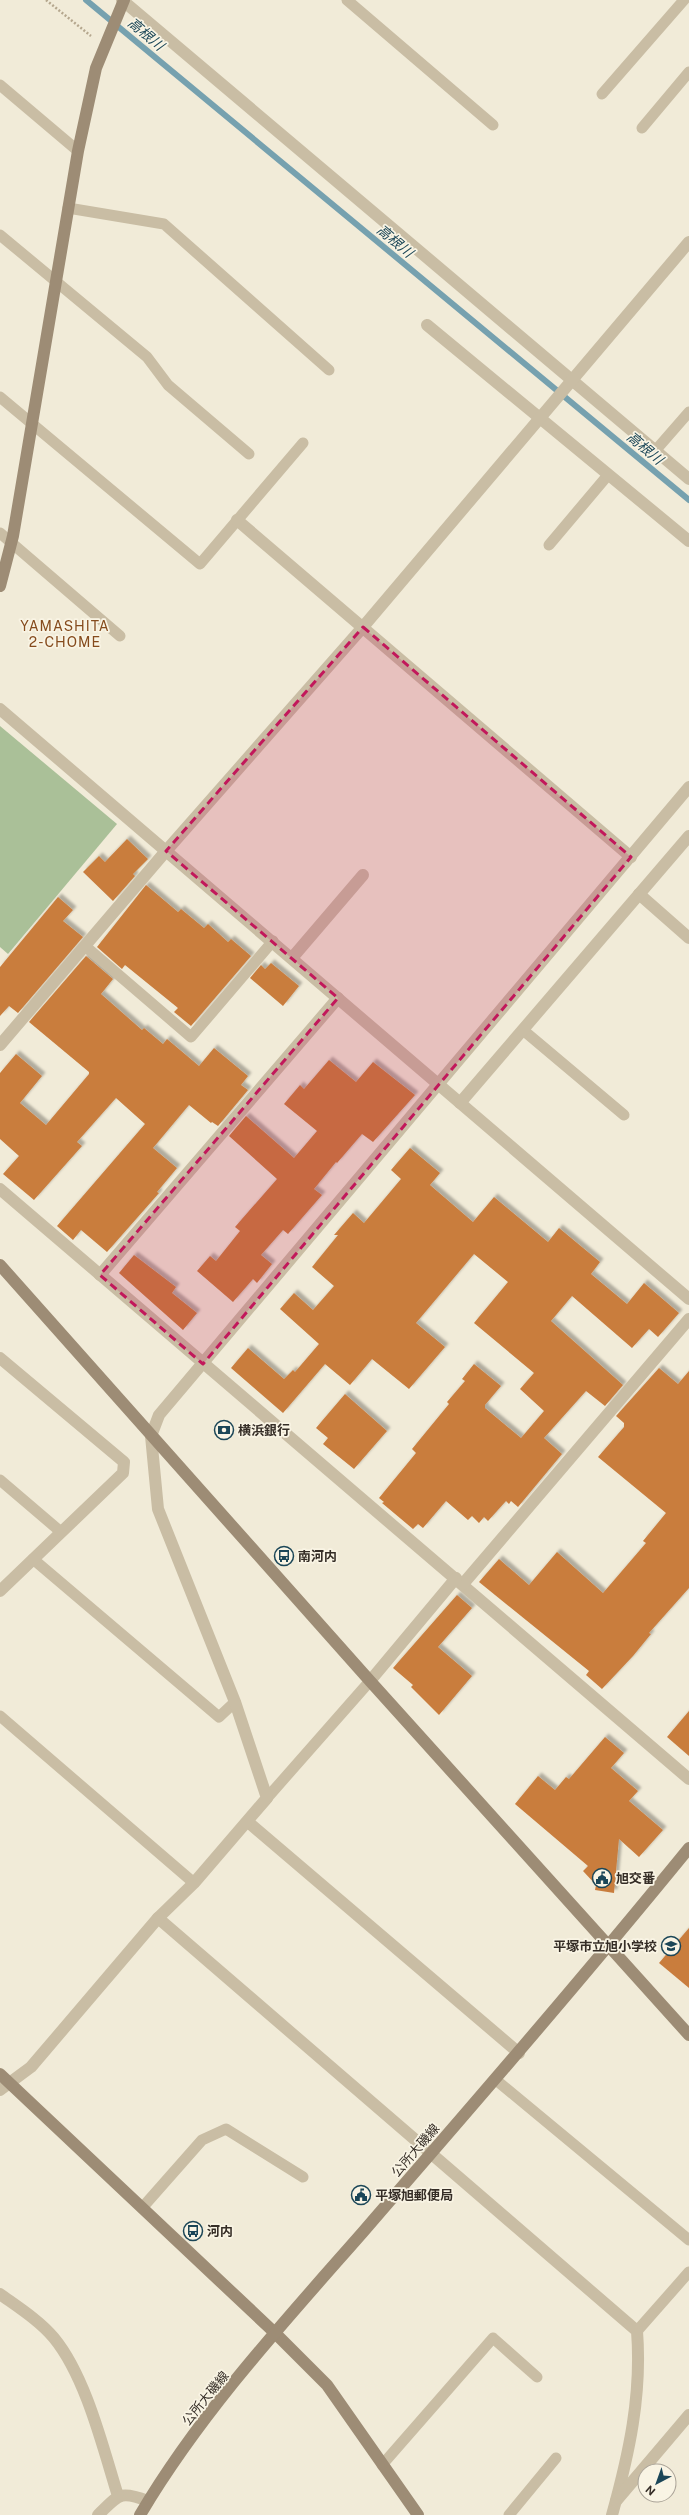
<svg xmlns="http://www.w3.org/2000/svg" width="689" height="2515" viewBox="0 0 689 2515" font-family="'Public Sans','Noto Sans JP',sans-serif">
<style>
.green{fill:#aac098}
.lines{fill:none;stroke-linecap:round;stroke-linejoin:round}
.stream{stroke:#76a1af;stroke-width:6}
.building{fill:#c97d3e;filter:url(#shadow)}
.path{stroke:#b5a78e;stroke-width:2.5;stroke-dasharray:2 2;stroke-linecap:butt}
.lane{stroke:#c9bda4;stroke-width:11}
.street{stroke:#c9bda4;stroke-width:12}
.secondary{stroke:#9d8c75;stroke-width:12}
.marked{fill:#c2185b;fill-opacity:0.2;stroke:#c2185b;stroke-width:3;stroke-dasharray:8 5;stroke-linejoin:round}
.labels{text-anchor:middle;stroke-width:3.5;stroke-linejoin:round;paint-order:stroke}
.poi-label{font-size:13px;font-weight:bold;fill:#352d26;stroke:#f9f4e4;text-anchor:start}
.street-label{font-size:13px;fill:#352d26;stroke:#f9f4e4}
.water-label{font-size:14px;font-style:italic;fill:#1b4657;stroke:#f9f4e4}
.neighbourhood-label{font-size:14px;letter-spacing:1px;fill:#854b1d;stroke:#f9f4e4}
</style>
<defs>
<filter id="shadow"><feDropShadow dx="3.5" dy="-3.5" stdDeviation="1" flood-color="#0004"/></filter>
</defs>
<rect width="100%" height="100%" fill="#f1ebd8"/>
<path class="green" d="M0 726 117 824 8 954 0 947Z"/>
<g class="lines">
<path class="stream" d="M86 0 689 500"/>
</g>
<g class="building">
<path d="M127 839 148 859 133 874 135 876 113 901 83 872 99 856 105 862Z"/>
<path d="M146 885 178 912 181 909 204 928 208 924 228 942 231 939 251 956 191 1026 174 1012 178 1008 125 965 122 969 97 947Z"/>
<path d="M58 897 73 910 63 921 83 937 18 1013 9 1006 0 1016V967Z"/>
<path d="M86 956 113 979 101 994 142 1030 144 1028 163 1044 167 1039 199 1066 214 1048 248 1076 241 1085 248 1090 218 1126 212 1122 211 1123 189 1105 153 1148 177 1168 157 1192 159 1193 107 1252 81 1230 73 1240 57 1226 145 1124 116 1098 77 1142 82 1146 34 1200 3 1174 19 1156 0 1139V1073L16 1054 42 1076 20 1103 46 1125 89 1074V1072L29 1022Z"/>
<path d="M271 963 299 986 283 1006 250 978 261 965 265 969Z"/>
<path d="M329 1060 356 1082 373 1062 415 1095 373 1142 362 1134 337 1163 336 1162 314 1189 322 1195 288 1234 283 1230 261 1255 272 1264 257 1283 253 1279 233 1302 197 1271 210 1256 216 1261 240 1231 235 1227 277 1179 229 1136 246 1116 294 1158 317 1131 284 1104 300 1085 304 1089Z"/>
<path d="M410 1148 440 1173 430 1185 473 1222 494 1197 548 1242 559 1228 600 1262 591 1274 627 1304 644 1283 679 1313 658 1337 649 1329 632 1348 572 1296 551 1321 623 1385 605 1406 586 1391 544 1438 562 1454 518 1507 511 1501 509 1504 506 1501 488 1521 484 1517 479 1523 472 1516 468 1520 446 1501 423 1528 418 1524 413 1529 382 1503 384 1502 379 1498 416 1453 412 1449 449 1404 447 1402 465 1381 462 1379 474 1364 501 1386 485 1405V1408L521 1438 544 1411 520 1389 534 1373 474 1323 508 1282 474 1254 416 1323 445 1347 409 1389 372 1359 350 1385 325 1364 283 1413 231 1368 248 1348 284 1379 293 1370 295 1372 319 1344 280 1309 294 1293 313 1310 334 1286 312 1267 338 1235H334L353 1213 364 1223 401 1179 391 1170Z"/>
<path d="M134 1255 176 1287 172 1293 197 1313 183 1330 119 1273Z"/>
<path d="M659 1368 678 1384 689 1371V1588L649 1633 651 1634 633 1656 602 1689 586 1675 589 1671 479 1582 499 1559 529 1585 557 1552 603 1593 646 1543 643 1541 666 1513 598 1457 624 1427V1423L616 1416Z"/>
<path d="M345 1394 387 1431 354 1469 323 1444 328 1438 316 1428Z"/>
<path d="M457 1595 472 1608 438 1647 472 1676 439 1715 411 1687 413 1685 393 1668Z"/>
<path d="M689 1711V1756L667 1737Z"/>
<path d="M605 1737 624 1753 611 1768 638 1791 629 1801 663 1830 639 1857 619 1839 614 1893 595 1890 596 1885 583 1871 588 1866 515 1804 538 1776 555 1790 566 1777 569 1779Z"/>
<path d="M689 1928V1988L659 1963Z"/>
</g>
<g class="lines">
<path class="path" d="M46 0 91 36"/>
<g class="lane">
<path d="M347 0 493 125"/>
<path d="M0 85 78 151"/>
<path d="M602 94 684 0"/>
<path d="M642 128 689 72"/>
<path d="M68 208 164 224 329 370"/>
<path d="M0 235 147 357 168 385 249 454"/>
<path d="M0 397 200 564 303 443"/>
<path d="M655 451 689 412"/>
<path d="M0 533 120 636"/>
<path d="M549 545 608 475"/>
<path d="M85 946 191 1037 273 941"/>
<path d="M523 1030 624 1115"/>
<path d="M0 1480 61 1532"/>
<path d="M33 1559 219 1717 235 1702"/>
<path d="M0 1716 194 1883"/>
<path d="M267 1798 370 1681"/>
<path d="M496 2080 689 2240"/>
<path d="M142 2208 202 2140 226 2129 303 2177"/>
<path d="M637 2331 689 2272"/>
<path d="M382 2465 493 2338 537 2377"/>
<path d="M509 2515 556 2458"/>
</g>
<g class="street">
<path d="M122 0 689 479"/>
<path d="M427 325 689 541"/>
<path d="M237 520 631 857"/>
<path d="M0 709 689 1299"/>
<path d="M639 894 689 938"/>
<path d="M292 958 363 875"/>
<path d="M0 1045 166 851 363 627 689 242"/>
<path d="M460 1103 689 836"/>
<path d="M0 1189 689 1779"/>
<path d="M100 1275 338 998"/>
<path d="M0 1358 124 1462 123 1473 0 1591"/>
<path d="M463 1584 689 1319"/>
<path d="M370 1681 456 1578"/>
<path d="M248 1822 519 2053"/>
<path d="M158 1918 637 2331C642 2395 629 2454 612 2515"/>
<path d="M0 2090 31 2067 158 1918 194 1883 267 1798 235 1702 158 1509 151 1436 159 1415 689 787"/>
<path d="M0 2294C18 2307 40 2321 54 2338 86 2377 103 2448 118 2496"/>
<path d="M616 2501 689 2415"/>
<path d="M98 2515C119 2495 119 2490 148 2501"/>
</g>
<g class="secondary">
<path d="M0 586 13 536 78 151 96 68 124 0"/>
<path d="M0 1265 370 1681 689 2035"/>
<path d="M0 2074 275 2333 327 2385 418 2515"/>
<path d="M140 2515C201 2412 284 2322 363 2232 473 2105 583 1978 689 1848"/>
</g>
</g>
<path class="marked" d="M363 627 631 857 203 1364 100 1275 338 998 166 851Z"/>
<defs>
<g id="bank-ring" transform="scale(1)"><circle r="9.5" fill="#f9f4e4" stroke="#1b4657" stroke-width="1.5"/><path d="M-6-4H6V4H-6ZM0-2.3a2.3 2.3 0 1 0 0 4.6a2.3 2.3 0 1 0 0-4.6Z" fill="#1b4657"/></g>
<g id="bus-ring" transform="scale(1)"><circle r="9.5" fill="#f9f4e4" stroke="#1b4657" stroke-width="1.5"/><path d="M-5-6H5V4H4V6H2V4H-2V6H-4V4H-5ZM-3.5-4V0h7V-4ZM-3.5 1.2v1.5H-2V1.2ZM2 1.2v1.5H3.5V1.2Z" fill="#1b4657"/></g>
<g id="civic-ring" transform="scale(1)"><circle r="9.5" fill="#f9f4e4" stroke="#1b4657" stroke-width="1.5"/><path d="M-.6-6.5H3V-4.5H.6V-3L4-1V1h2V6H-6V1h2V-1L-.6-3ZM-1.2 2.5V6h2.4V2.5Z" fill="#1b4657"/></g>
<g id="school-ring" transform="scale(1)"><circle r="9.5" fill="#f9f4e4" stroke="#1b4657" stroke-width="1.5"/><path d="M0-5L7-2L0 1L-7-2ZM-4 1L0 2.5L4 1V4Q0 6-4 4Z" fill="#1b4657"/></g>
</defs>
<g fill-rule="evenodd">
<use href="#bank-ring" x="224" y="1430"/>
<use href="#bus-ring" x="284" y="1556"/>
<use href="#civic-ring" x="602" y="1878"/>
<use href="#school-ring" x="671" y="1946"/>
<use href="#civic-ring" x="361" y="2195"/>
<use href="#bus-ring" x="193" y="2231"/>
</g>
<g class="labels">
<g class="poi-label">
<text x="238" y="1435">横浜銀行</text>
<text x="298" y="1561">南河内</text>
<text x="616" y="1883">旭交番</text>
<text x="657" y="1951" text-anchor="end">平塚市立旭小学校</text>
<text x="375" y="2200">平塚旭郵便局</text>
<text x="207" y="2236">河内</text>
</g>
<g class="street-label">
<text transform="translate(415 2150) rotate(-49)" y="5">公所大磯線</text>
<text transform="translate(205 2398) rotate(-51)" y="5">公所大磯線</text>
</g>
<g class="water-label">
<text transform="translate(146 34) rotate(40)" y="5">高根川</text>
<text transform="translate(395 241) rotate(40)" y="5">高根川</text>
<text transform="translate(645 448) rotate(40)" y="5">高根川</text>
</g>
<g class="neighbourhood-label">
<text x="65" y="631">YAMASHITA<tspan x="65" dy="16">2-CHOME</tspan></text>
</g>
</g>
<g transform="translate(657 2483) rotate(221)"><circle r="19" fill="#f9f4e4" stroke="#aba498"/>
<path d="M0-3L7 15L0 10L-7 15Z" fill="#1b4657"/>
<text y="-6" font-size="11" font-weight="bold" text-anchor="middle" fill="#352d26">N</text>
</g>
</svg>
